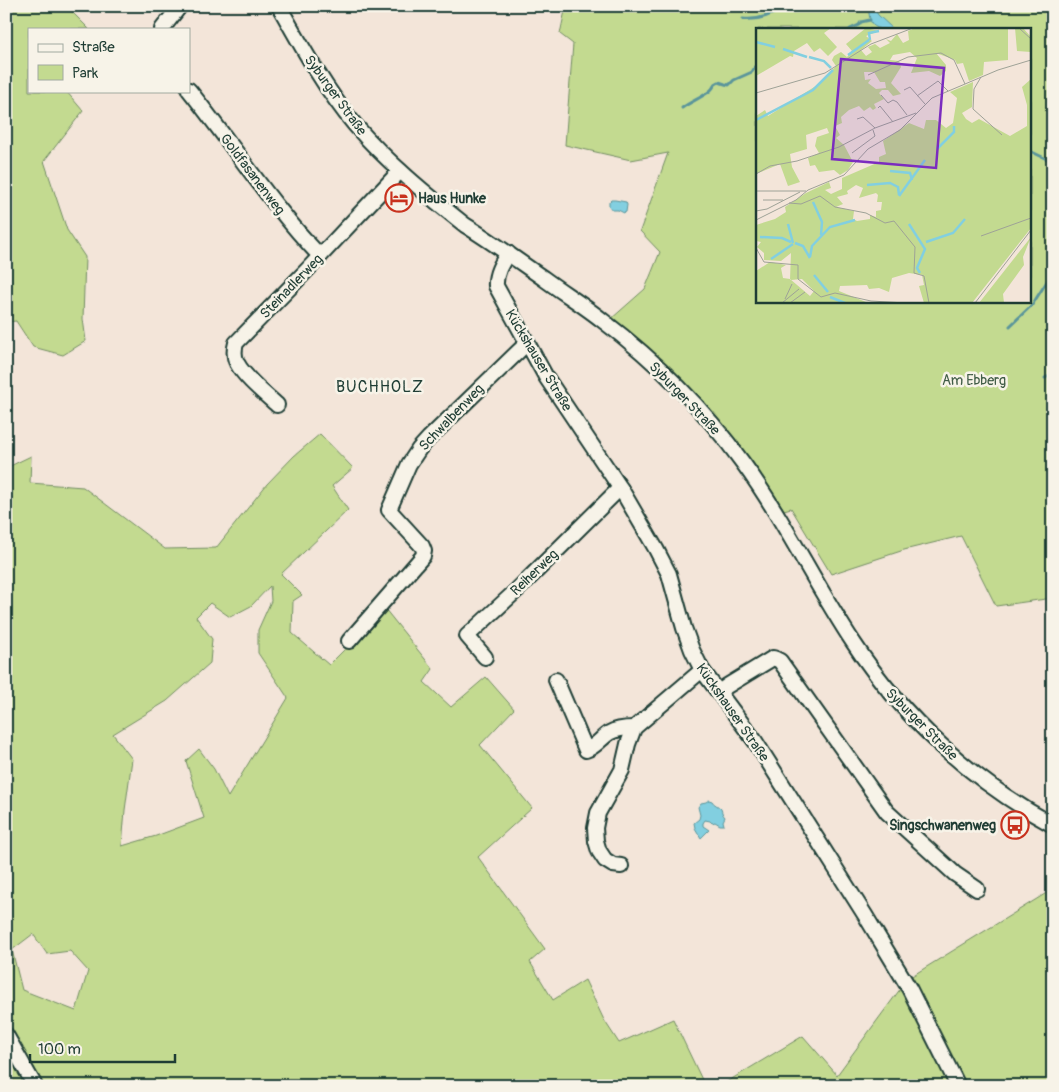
<svg xmlns="http://www.w3.org/2000/svg" width="1059" height="1092" viewBox="0 0 1059 1092" font-family="Pangolin,sans-serif">
<style>
.green{fill:#c3da90;stroke:#718c62;fill-rule:evenodd}
.water{fill:#82cfe0;stroke:#5a959b}
.lines{fill:none;stroke-linecap:round;stroke-linejoin:round}
.stream{stroke:#5a959b;stroke-width:3}
.minor-casing{stroke:#1f3d34;stroke-width:18}
.minor{stroke:#f7f3e8;stroke-width:14}
.labels{text-anchor:middle;stroke-width:5;stroke-linejoin:round;paint-order:stroke}
.street-label{font-size:14px;fill:#1f3d34;stroke:#f7f3e8}
.poi-label{font-size:14px;font-weight:bold;fill:#1f3d34;stroke:#f7f3e8;text-anchor:start}
.park-label{font-size:14px;fill:#405c46;stroke:#f7f3e8}
.quarter-label{font-size:16px;letter-spacing:1px;fill:#1f3d34;stroke:#f7f3e8}
.inset-river{fill:none;stroke:#82cfe0;stroke-width:2.5}
.inset-road{fill:none;stroke:#9ea297;stroke-width:1}
.view{fill:#7b2cbf;fill-opacity:0.15;stroke:#7b2cbf;stroke-width:2.5}
.inset-edge{fill:none;stroke:#1f3d34;stroke-width:2.5}
</style>
<rect width="100%" height="100%" fill="#f3e5d9"/>
<filter id="ink" filterUnits="userSpaceOnUse"><feTurbulence type="fractalNoise" baseFrequency=".02" numOctaves="2"/><feDisplacementMap in="SourceGraphic" scale="10" xChannelSelector="R" yChannelSelector="G"/><feConvolveMatrix kernelMatrix="1 2 1 2 8 2 1 2 1" color-interpolation-filters="sRGB"/></filter>
<g filter="url(#ink)">
<g class="green">
<path d="M6 6H66L89 29H29V91H66L83 111 44 161 67 230 85 257 83 319 86 341 63 355 33 347 16 321 6 322Z"/>
<path d="M566 6H1053V598L996 606 961 536 904 550 831 574 791 508 784 510C758 469 730 430 695 396 668 369 639 344 611 319L645 289 660 252 640 231 668 153 631 160 565 145 573 44 560 34ZM758 29H1030V301H758Z"/>
<path d="M320 434 353 468 332 486 348 510 281 574 302 595 293 601 292 633 329 665 385 609 433 669 424 682 451 707 486 677 514 709 480 745 532 808 478 857 545 949 530 962 553 1000 585 980 604 1020 619 1043 673 1019 705 1086H6V468L31 456 30 483 83 487 165 549 216 548 267 484 294 456ZM270 586 271 601 258 630V653L288 698 228 797 214 769 199 749 186 761 204 818 156 836 122 846 125 810 132 759 113 734 167 701 210 663 212 639 196 617 210 603 230 617 251 606ZM33 934 47 954 70 951 88 971 76 1011 22 990 12 950Z"/>
<path d="M1053 889V1086H962L907 979Z"/>
<path d="M901 988 951 1086H720L803 1036 837 1075Z"/>
</g>
<g class="water">
<path d="M865 6H873L878 15 893 29C886 29 874 30 871 22 868 15 871 13 865 6Z"/>
<path d="M611 200H615L626 202 627 205 626 212 624 213 618 210H612L609 206V202Z"/>
<path d="M709 800 712 801C714 805 718 805 721 809 722 812 722 814 725 817L723 821 724 825H720L715 822 712 823 710 821 705 820 703 823V826L709 830 701 838 695 828 694 823 699 819 700 815 698 807 701 803 706 802Z"/>
</g>
<g class="lines">
<g class="stream">
<path d="M743 19C760 21 773 14 787 6"/>
<path d="M850 29 859 25 861 22 870 20"/>
<path d="M682 108C690 102 705 96 711 90 715 86 713 84 719 82L725 84 729 85 734 80 752 72 755 67"/>
<path d="M1030 151 1053 162"/>
<path d="M1010 326 1032 305 1053 272"/>
<path d="M1045 378 1053 374"/>
</g>
<g class="minor-casing">
<g id="minor">
<path d="M279 6C302 47 325 89 355 125 387 162 426 194 465 225 491 241 517 260 543 278 562 292 583 305 602 320 655 360 704 409 743 463 784 519 814 583 853 642 903 718 972 781 1053 825"/>
<path d="M162 29 180 6"/>
<path d="M189 90C233 145 271 205 320 256"/>
<path d="M508 253C501 264 495 274 496 286L546 377 621 489 656 549 669 574 684 628 692 650 702 670 755 741 865 915 909 988 958 1086"/>
<path d="M277 405C265 394 244 377 237 363 234 357 234 350 236 343L308 269 400 171"/>
<path d="M349 641 423 556 424 551 422 546 389 510 409 464 419 449 429 438 523 347 528 344"/>
<path d="M485 657 467 636 517 590 616 492 621 489"/>
<path d="M556 680 586 750C596 747 601 738 609 733 616 729 626 728 634 728"/>
<path d="M719 692 727 686 773 658 776 659 780 661 887 812 955 874 977 889"/>
<path d="M621 866 613 865 605 860 599 851 596 841 595 828 598 813 622 770 628 744 634 728 702 670"/>
<path d="M6 1035 35 1086"/>
</g>
</g>
<use href="#minor" class="minor"/>
</g>
</g>
<defs>
<g id="hotel-ring" transform="scale(1.4375)"><circle r="9.5" fill="#f7f3e8" stroke="#c8321e" stroke-width="1.5"/><path d="M-6-4.5h1.5V1H6V5H4.5V3h-9V5H-6ZM-4 0a1.8 1.8 0 1 1 3.6 0ZM.5 0V-2.5h3Q6-2.5 6 0Z" fill="#c8321e"/></g>
<g id="bus-ring" transform="scale(1.4375)"><circle r="9.5" fill="#f7f3e8" stroke="#c8321e" stroke-width="1.5"/><path d="M-5-6H5V4H4V6H2V4H-2V6H-4V4H-5ZM-3.5-4V0h7V-4ZM-3.5 1.2v1.5H-2V1.2ZM2 1.2v1.5H3.5V1.2Z" fill="#c8321e"/></g>
</defs>
<g fill-rule="evenodd">
<use href="#hotel-ring" x="399" y="198"/>
<use href="#bus-ring" x="1015" y="825"/>
</g>
<g class="labels">
<g class="street-label">
<text transform="translate(336 95) rotate(54)" y="5">Syburger Straße</text>
<text transform="translate(253 174) rotate(53)" y="5">Goldfasanenweg</text>
<text transform="translate(291 286) rotate(-46)" y="5">Steinadlerweg</text>
<text transform="translate(539 360) rotate(59)" y="5">Kückshauser Straße</text>
<text transform="translate(685 398) rotate(46)" y="5">Syburger Straße</text>
<text transform="translate(451 417) rotate(-46)" y="5">Schwalbenweg</text>
<text transform="translate(534 572) rotate(-44)" y="5">Reiherweg</text>
<text transform="translate(733 712) rotate(55)" y="5">Kückshauser Straße</text>
<text transform="translate(922 724) rotate(45)" y="5">Syburger Straße</text>
</g>
<g class="poi-label">
<text x="418" y="203">Haus Hunke</text>
<text x="996" y="830" text-anchor="end">Singschwanenweg</text>
</g>
<g class="park-label">
<text x="974" y="385">Am Ebberg</text>
</g>
<g class="quarter-label">
<text x="380" y="392">BUCHHOLZ</text>
</g>
</g>
<g transform="translate(756 28)">
<rect width="275" height="275" fill="#f3e5d9"/>
<path d="M0 0H75L68 5 81 19 72 28 64 20 58 24 51 15 38 23 37 29 34 28 0 48ZM110 0 123 3 110 8 116 13 105 22 110 28 116 24 112 19 119 16 124 20 134 15 130 11 135 13 141 6 147 15 153 12 152 3 159 0H252V32L228 34 227 47 213 53 207 35 201 36 199 32 180 25 190 37V43L184 48 173 43 155 45 161 30 154 24 137 27 134 32 143 33 145 39 135 55 145 66 137 68 132 62H126L123 65 128 71 118 76 120 80 117 82 114 79 108 83 103 78 93 82 85 89 86 95 79 98 84 107 80 110 88 117 97 134 92 142 84 147 78 142 63 144 59 137 54 138 52 130 63 125 59 118 61 109 73 105 71 100 50 107 51 121 34 126 36 139 44 154 32 158 24 136 0 146V88L9 82 12 88 63 56 80 38 76 32 78 28 85 24 91 29 96 23 90 16ZM108 44H118L124 54H129L130 60 120 61 112 55 115 51 109 52ZM259 0H267L275 9V24L261 23ZM275 51V200L216 275H168L163 258 168 257 166 247 153 245 136 250 133 264 123 260 113 261 111 257 84 258 83 263 110 274 0 275V243L14 234 30 237 25 240 27 250 34 251 54 268 58 263 46 251 34 252 35 225 25 233 8 232V225L1 219 5 214 0 213V197L19 191 30 184 29 179 50 165 73 154 75 160 69 162 75 166 86 161V150L123 134V129L130 126 127 113 153 95 168 101 170 92H180L190 100 197 95 201 70 194 64 217 54 216 79 206 85 210 91 216 95 223 91 254 108 271 98V77L266 59ZM100 157 107 160 103 170 120 165 122 167 121 174H126L125 182 120 183V189L114 187V191L101 193 97 191 98 183 80 179 87 176 81 169 92 166 91 163ZM275 209 267 229 268 237 247 266 248 275H223Z" fill="#c3da90" fill-rule="evenodd"/>
<path class="inset-river" d="M114 12 113 5 123 3M0 14 19 19M27 21 51 29M92 27 113 12M53 29 68 33 75 40M0 92 57 62 77 42M181 121 198 104V98M134 143 154 145 156 152M111 157 134 155 142 159 143 167M143 168 169 132M57 174 66 194 65 207M32 196 37 215M153 196 169 221 161 240 164 245M4 209 26 210 35 214M170 214 197 205 209 191M39 215 47 218 54 230M54 229 56 218 74 199 99 192M15 231 37 216M58 247 72 264M74 269 89 275"/>
<path class="inset-road" d="M263 0 275 11M112 47 152 29 185 25 198 32 209 56M225 49 218 61 217 81 246 107M148 62 154 59 169 76M0 65 69 45 115 16 157 0M125 67 132 75 137 72 141 74 151 87M161 68 182 53 192 63M122 80 124 78 137 94M101 91 107 89 119 100M96 125 119 108 117 102M0 146 14 138 41 133 83 119 119 100 160 85M0 163H50M7 172H27M33 175 45 176 64 168 79 179 110 185 129 195 138 193 159 219 158 245 168 248 173 275M0 183 11 181 44 164M0 192 40 172 52 162 88 147 112 121 144 102 176 70 242 42 275 32M225 208 275 190M0 220 8 234 42 237V251L65 269 79 265 115 273 150 275M29 271 36 256M26 275 43 261M34 275 49 264M219 275 275 202"/>
<path class="view" d="M85 31 188 40 180 140 76 131Z"/>
<rect width="275" height="275" class="inset-edge"/>
</g>
<rect width="1059" height="1092" fill="none" stroke="#f7f3e8" stroke-width="25"/>
<rect x="12" y="12" width="1034" height="1067" fill="none" stroke="#1f3d34" stroke-width="2" filter="url(#ink)"/>
<rect x="28" y="28" width="162" height="65" fill="#f7f3e8" stroke="#a1aaa0"/>
<rect x="38" y="44" width="25" height="8" fill="#f7f3e8" stroke="#a1aaa0"/>
<text x="72" y="52" font-size="15" fill="#1f3d34">Straße</text>
<rect x="38" y="65" width="25" height="15" fill="#c3da90" stroke="#a1aaa0"/>
<text x="72" y="78" font-size="15" fill="#1f3d34">Park</text>
<path d="M30 1054v8h145v-8" fill="none" stroke="#1f3d34" stroke-width="2.5"/>
<text x="38" y="1054" font-size="15" fill="#1f3d34" stroke="#f7f3e8" stroke-width="4" paint-order="stroke">100 m</text>
</svg>
